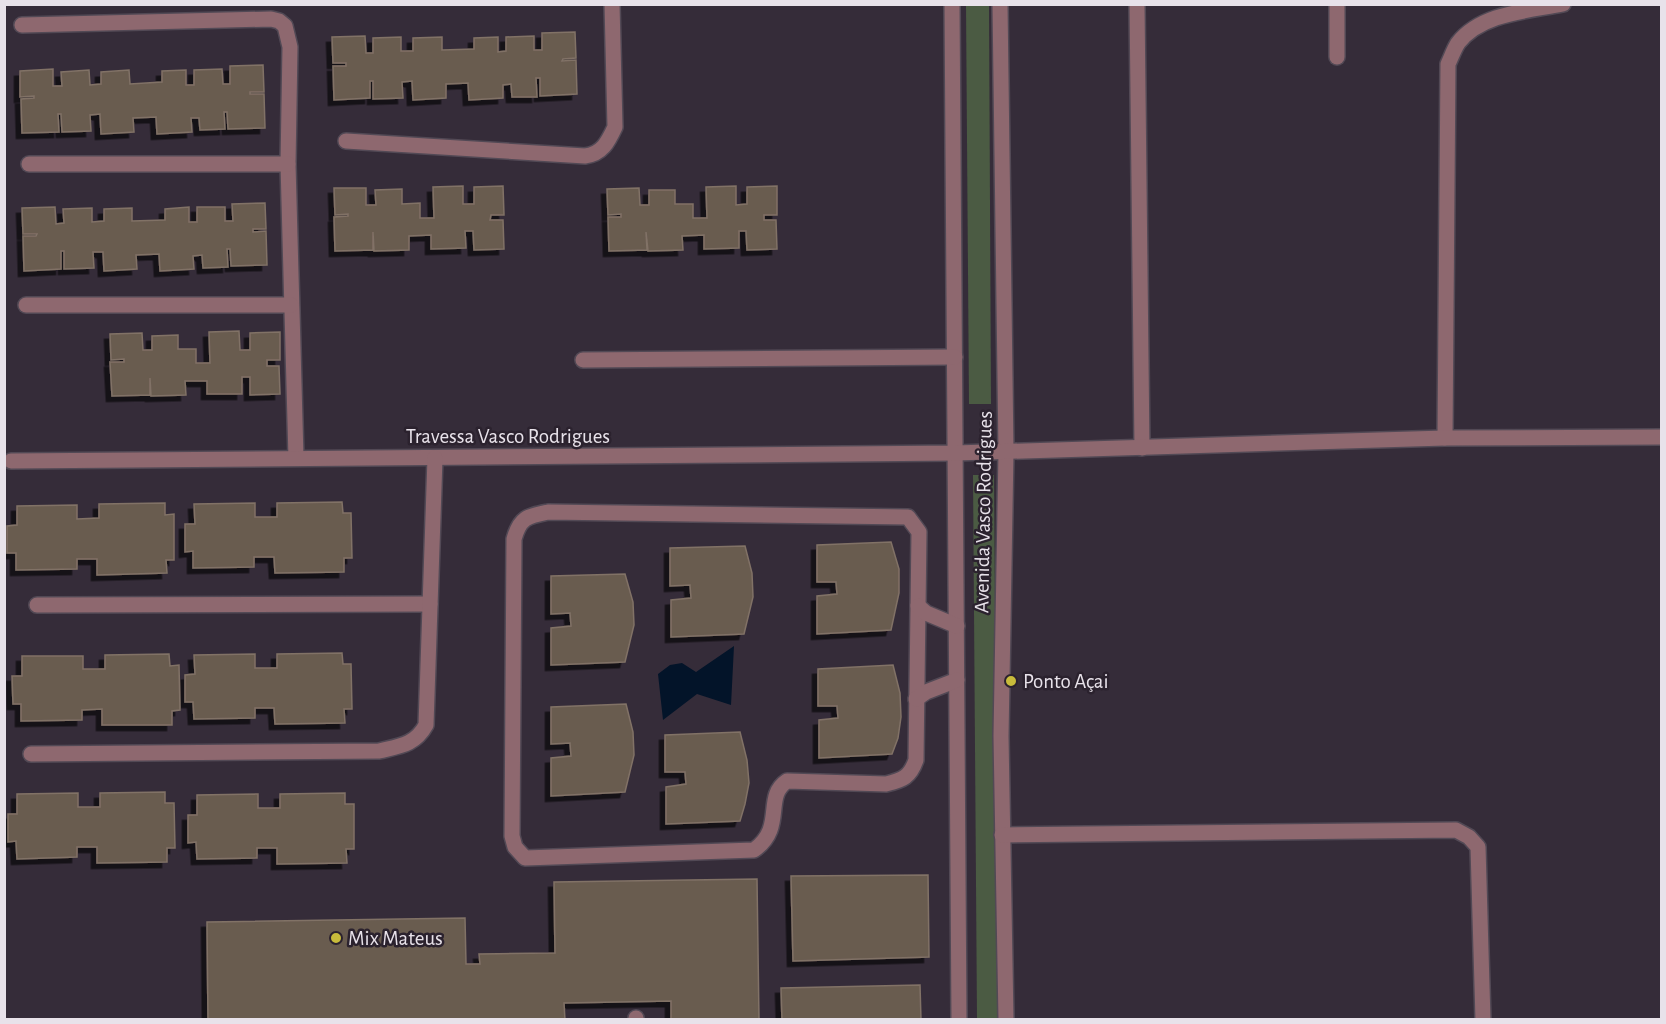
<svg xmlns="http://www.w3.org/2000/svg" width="1666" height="1024" viewBox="0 0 1666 1024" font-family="'Alegreya Sans',sans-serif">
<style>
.green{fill:#4b5b43}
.water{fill:#031429}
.building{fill:#695b50;stroke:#817266;stroke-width:1.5;filter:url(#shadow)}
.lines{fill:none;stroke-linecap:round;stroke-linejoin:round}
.minor-casing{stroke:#524955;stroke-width:18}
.minor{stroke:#8e686f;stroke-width:15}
.poi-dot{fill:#c8bb3b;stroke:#2b222e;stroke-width:2}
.labels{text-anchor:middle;stroke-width:5;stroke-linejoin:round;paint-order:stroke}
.street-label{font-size:21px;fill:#e8e2ea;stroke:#2b222e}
.poi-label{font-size:21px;fill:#e8e2ea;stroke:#2b222e;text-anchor:start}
</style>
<defs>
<filter id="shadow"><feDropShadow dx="-5.5" dy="5.5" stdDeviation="0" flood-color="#0009"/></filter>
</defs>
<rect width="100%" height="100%" fill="#352c39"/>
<g class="green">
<path d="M966 5H989L991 404H969Z"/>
<path d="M973 475H994L998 1020 977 1019Z"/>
</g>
<path class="water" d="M734 646 731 705 697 694 663 720 658 674 670 665 682 663 696 672Z"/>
<g class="building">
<path d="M575 32 576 58 563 59 562 61 576 60 577 94 540 96V78H536L537 97H512L511 84 503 85V98L469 100 468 83 446 84V98L413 100 412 81 402 82 403 98 373 99V81H370V98L334 100 333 66H346V63H333L332 37 365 36 366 53H373V38L401 37V51H413V38L442 37V50L474 49V38L498 37V52L506 51V37L534 36V50H542V33Z"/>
<path d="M263 65 264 92H250V94H264L265 128 228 129 227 112H224L225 129 200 130 199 118H191L192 132 157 134 156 117 133 118 134 132 101 134 100 114 90 115 91 131 62 132 61 114H58L59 132 22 133 21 99 34 98V96L20 97V71L53 69V86H62L61 72 89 70 90 85 101 84V72L129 70 130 84 162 82V71L186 70V85H194V70L222 69 223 84H230V66Z"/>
<path d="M463 186V204H474V187L503 186 504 215H491L490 220H503L504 249 474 250 473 231H465L466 248 431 249V235L409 236V250L374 251 373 232V250L335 251 334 217 348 216V214L335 215 334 188H366V205H376L375 190 402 189V204L420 203V218H434L433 187Z"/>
<path d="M736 186V205L747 204V187L777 186V215H764V220H776L777 249 747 250 746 231H739V248L704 249V235L682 236 683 250 648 251 646 232 647 250 609 251 608 217H621V214L608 215 607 189 639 188 640 205H649V190H675V204H693V218H707L706 187Z"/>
<path d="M265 203 266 229H253V232L266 231 267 265 231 266 230 249H227L228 267 203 268 202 255 193 256 194 269 160 271 159 254 136 255 137 269 104 271 103 252H93L94 268 64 269V251H61V269L24 271 23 236H36L37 234H23L22 208 55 207 56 224 64 223 63 209 92 208V222L104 221V209L132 208V221L165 220V209L189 207V222H197V207H225V221H233L232 204Z"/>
<path d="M239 331 240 350H250V333L280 332V360H267V366H279L280 394 250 395V377H242V394H207V381H185L186 395 151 396 150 378V395L112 396 110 362H124V359L111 360 110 334 142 333 143 350H152V336L178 335V349H196V363H210L209 332Z"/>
<path d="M342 502 343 513H351L352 558H344V572L275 573 274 557H254V567L193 568V551L185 552V524H195L194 504 255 503V517H277V503Z"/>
<path d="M165 503V515L174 514V560H166L167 573 97 575V559H77V569L16 570V553H7V526L17 525V506L77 505V519L99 518V504Z"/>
<path d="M891 542 899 569V593L891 630 817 634V596L837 594 836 582H817V545Z"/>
<path d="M745 546 752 573 753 597 744 634 671 637V600L691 598 690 585 670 586V548Z"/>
<path d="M625 574 633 602 634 625 625 662 551 665V628L571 626 570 613 551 614V576Z"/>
<path d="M342 653 343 664H351L352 709H344L345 723 275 724 274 708H255V718L194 719 193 702H185V675L195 674 194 655 255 654V668H277V654Z"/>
<path d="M169 654 170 666 179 665 180 710 172 711V725H102V709L82 710V720L21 721V704H13L12 676H22V656H83V669H105V655Z"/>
<path d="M893 665 900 693 901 717 898 738 892 754 819 758V720L838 718 837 706H818V669Z"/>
<path d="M626 704 633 732 634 755 625 792 551 796V758L571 756 570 743 551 744V707Z"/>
<path d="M740 732 747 760 749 783 745 804 740 821 666 824V787L686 784 685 772H665V735Z"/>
<path d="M165 792V803H174L175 848H167V862L97 863V847H77V857L17 859 16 841 8 842V814H17V794L78 793V807H100V793Z"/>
<path d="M345 793V804H354V849H346L347 863 277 864V848H257V858L197 859 196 842 188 843V815H197V795L258 794V808H280V794Z"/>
<path d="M928 875 929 957 793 961 791 876Z"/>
<path d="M757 879 759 1020H671V1001L564 1003 565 1020H208L207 922 465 918 466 964H480L479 954 555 953 554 882Z"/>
<path d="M920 985 921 1020H782L781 988Z"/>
</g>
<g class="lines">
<g class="minor-casing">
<g id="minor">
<path d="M952 4 959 1020"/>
<path d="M1000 4 1006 452 1001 736 1006 1020"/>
<path d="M1137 4 1142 448"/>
<path d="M1337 4V57"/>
<path d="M22 25 271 19 279 21 285 26 290 47 288 164 296 458"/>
<path d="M346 141 585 156C602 154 608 142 615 127L612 4"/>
<path d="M29 164H288"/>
<path d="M26 305H291"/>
<path d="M583 360 955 357"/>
<path d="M1445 438 1448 64C1451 58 1454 49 1458 43 1481 13 1528 11 1563 4"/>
<path d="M11 461 956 453 1445 438 1662 437"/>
<path d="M548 512 908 517 919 532 916 760C910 777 903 780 886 784L787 781C763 797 786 827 754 850L525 858 515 847 512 836 514 539C520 517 528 516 548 512Z"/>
<path d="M37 605 430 604"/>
<path d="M918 606 926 613 957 626"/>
<path d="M916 699 926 692 957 680"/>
<path d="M31 754 379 751C400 746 415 745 426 725L435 458"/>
<path d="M1002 835 1456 830 1469 837 1478 847 1483 1020"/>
<path d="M636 1018V1020"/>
</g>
</g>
<use href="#minor" class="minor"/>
</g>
<g class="poi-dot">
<circle cx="1011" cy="681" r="6"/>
<circle cx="336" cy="938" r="6"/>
</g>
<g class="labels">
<g class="street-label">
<text x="508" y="443">Travessa Vasco Rodrigues</text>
<text transform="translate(983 512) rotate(-89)" y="7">Avenida Vasco Rodrigues</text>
</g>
<g class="poi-label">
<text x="1023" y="688">Ponto Açai</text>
<text x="348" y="945">Mix Mateus</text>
</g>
</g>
<rect width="1666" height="1024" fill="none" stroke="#e8e2ea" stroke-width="12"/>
</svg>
